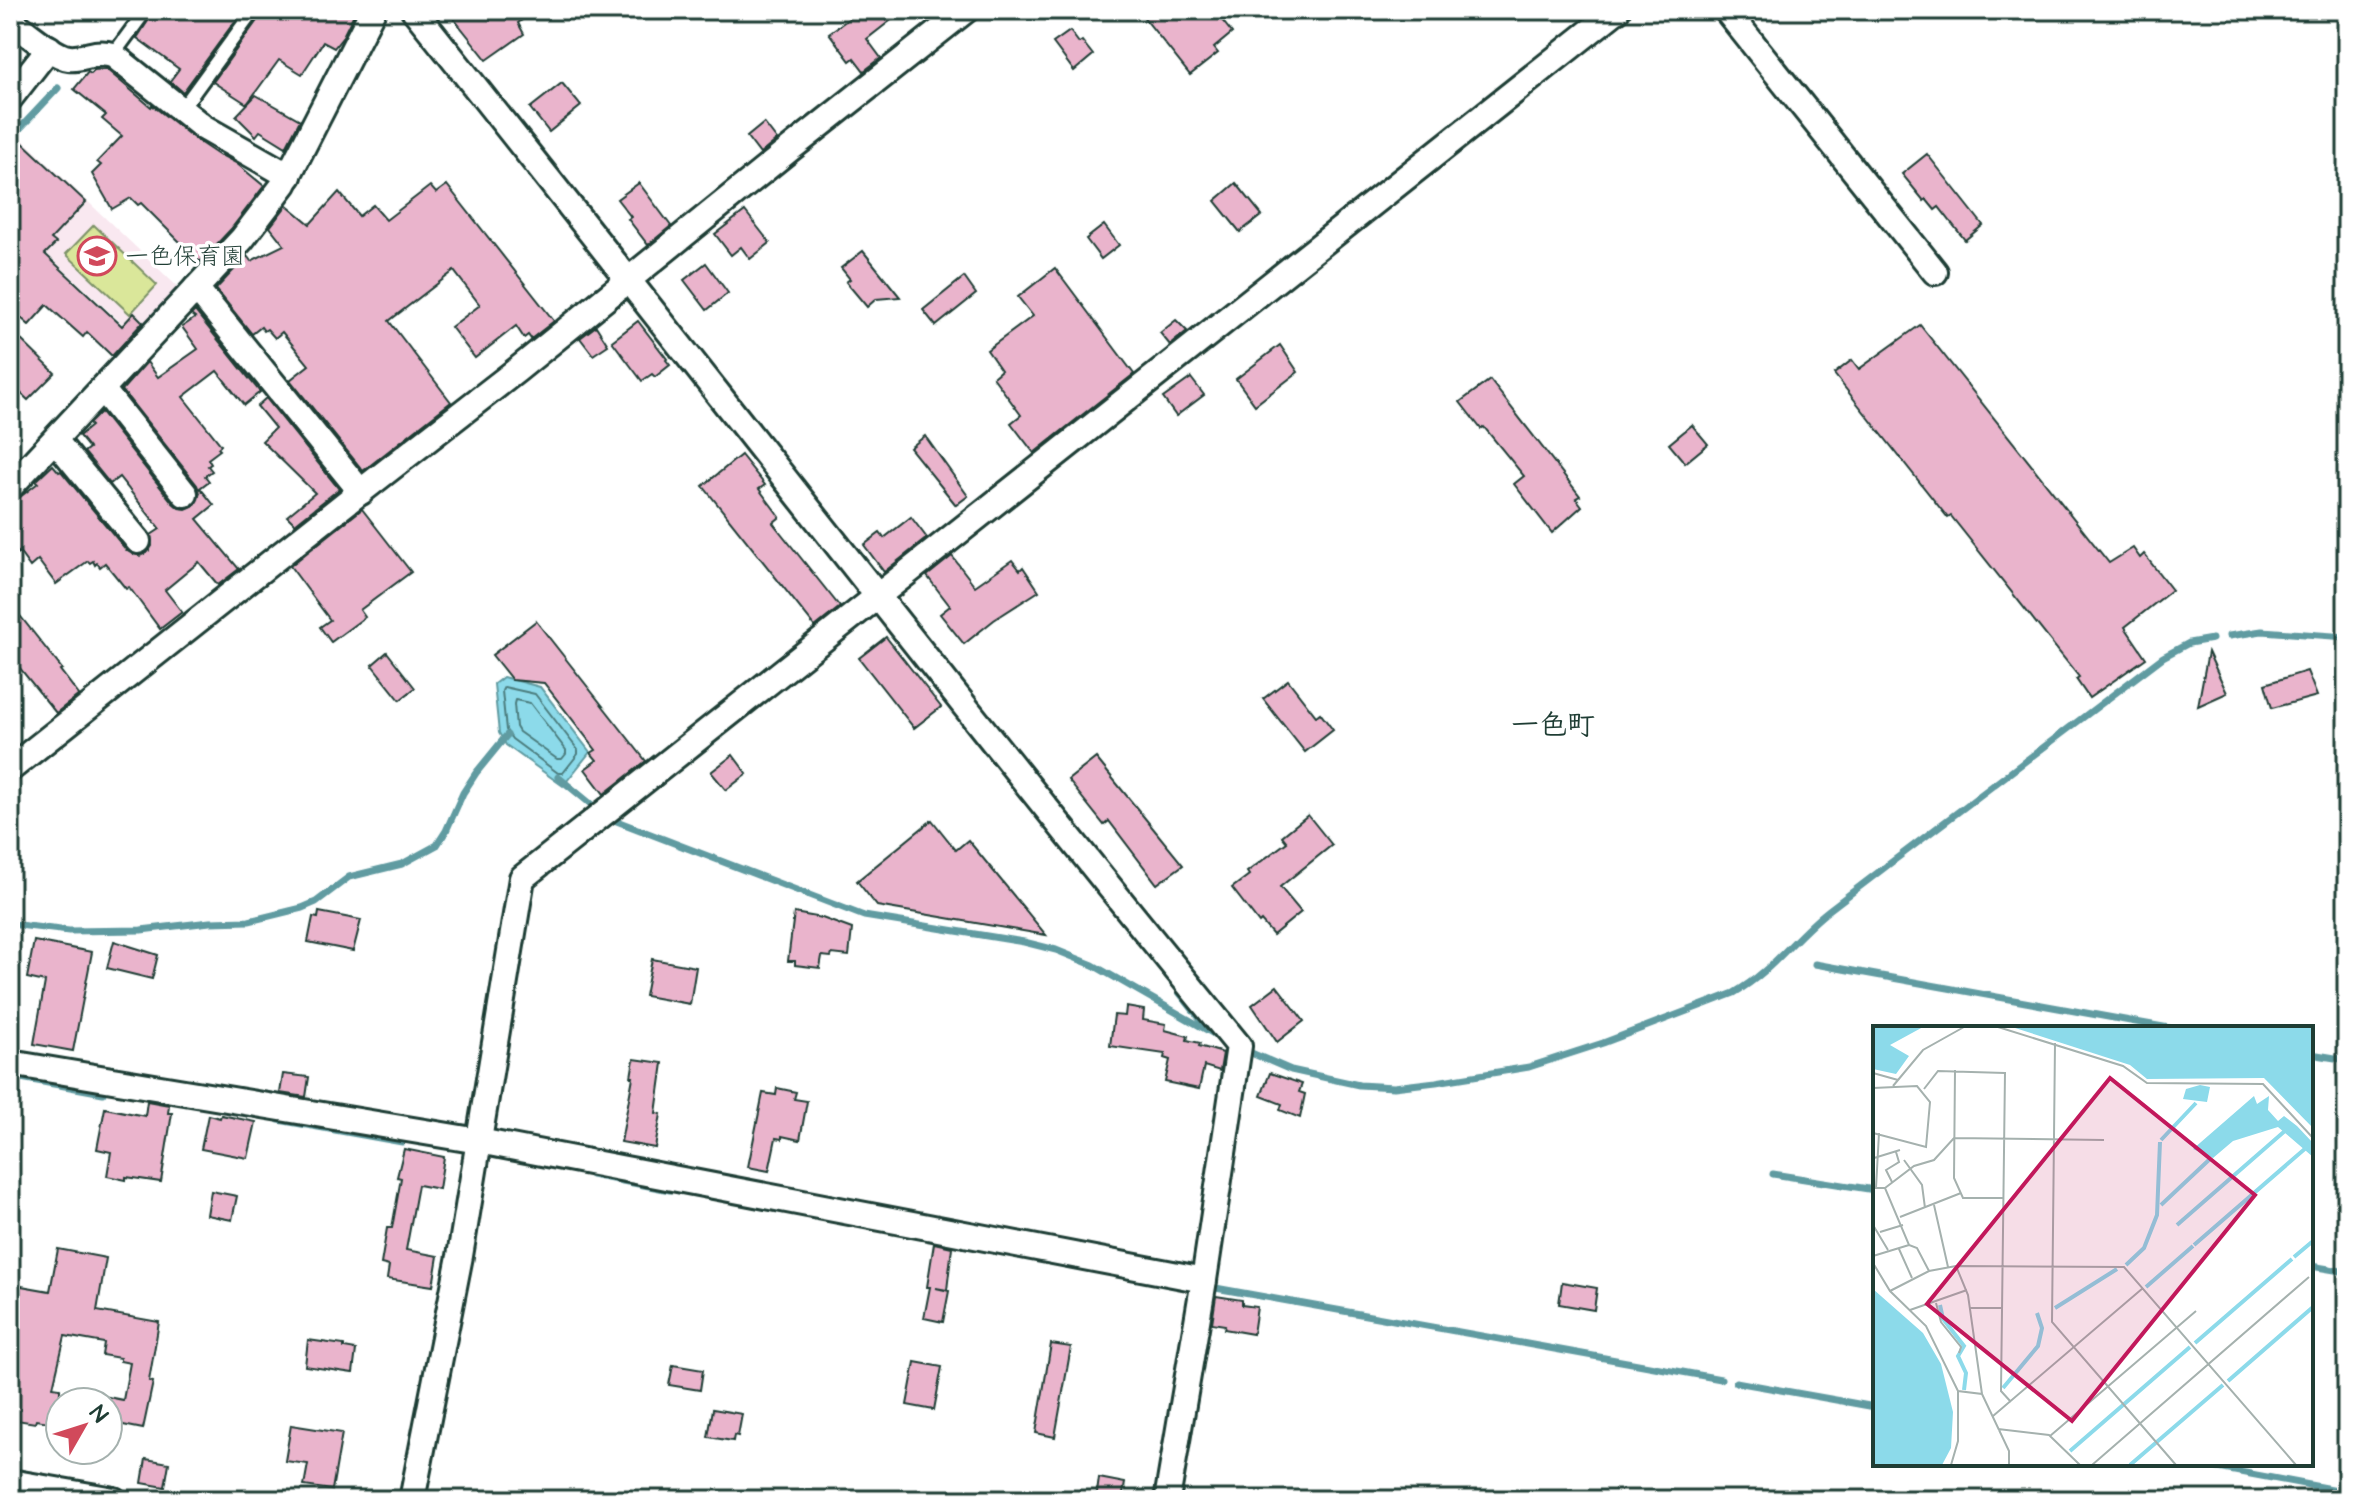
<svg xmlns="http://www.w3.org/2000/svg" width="2357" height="1510" viewBox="0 0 2357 1510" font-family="'Architects Daughter','Klee One',sans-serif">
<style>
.built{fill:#f9e8f0}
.green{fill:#dae79a;stroke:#7c9267;stroke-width:2}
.water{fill:#8cdaea;stroke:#609ba1;stroke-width:2}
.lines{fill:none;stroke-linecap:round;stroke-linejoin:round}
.shore{stroke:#4b7c7d;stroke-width:2}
.stream{stroke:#609ba1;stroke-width:7}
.building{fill:#eab4cc;stroke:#1f3d34;stroke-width:2}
.lane-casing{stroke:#1f3d34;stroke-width:18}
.street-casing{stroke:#1f3d34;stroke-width:30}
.lane{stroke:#fff;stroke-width:12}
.street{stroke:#fff;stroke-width:24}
.labels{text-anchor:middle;stroke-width:7;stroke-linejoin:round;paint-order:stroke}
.poi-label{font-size:24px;fill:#1f3d34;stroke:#fff;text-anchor:start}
.quarter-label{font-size:28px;font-weight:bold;fill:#1f3d34;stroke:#fff}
.inset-river{fill:none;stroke:#8cdaea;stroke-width:4}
.inset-road{fill:none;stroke:#a5b1ae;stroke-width:2}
.view{fill:#c2185b;fill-opacity:0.15;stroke:#c2185b;stroke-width:4}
.inset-edge{fill:none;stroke:#1f3d34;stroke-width:4}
</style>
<rect width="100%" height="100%" fill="#fff"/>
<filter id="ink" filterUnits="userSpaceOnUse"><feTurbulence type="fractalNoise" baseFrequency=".0125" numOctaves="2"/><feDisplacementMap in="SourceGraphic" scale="16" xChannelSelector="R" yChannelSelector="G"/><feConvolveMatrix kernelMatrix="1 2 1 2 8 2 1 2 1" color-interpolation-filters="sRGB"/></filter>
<g filter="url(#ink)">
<path class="built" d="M18 135 183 292 138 338 10 220V144Z"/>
<path class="green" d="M94 225 157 285 130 314 66 254Z"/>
<path class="water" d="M503 677 540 687 590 752 563 786 506 745 499 733 494 684Z"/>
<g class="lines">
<g class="shore">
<path d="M504 687 535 694 578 750V754L563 773H558L512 739 506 730 502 691Z"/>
<path d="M515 700 530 703 566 750V754L562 759H557L519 732 516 727 514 704Z"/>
</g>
<g class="stream">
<path d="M10 139 58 88"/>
<path d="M2229 636 2262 631 2347 637"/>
<path d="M558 777 592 805"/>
<path d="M614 820 864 916 1024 942 1056 950 1093 965 1221 1038"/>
<path d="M10 924 69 931 141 930 210 922 249 921 302 908 316 902 349 877 402 864 437 845 446 831 463 793 476 773 507 735"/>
<path d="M1815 964 2169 1028"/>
<path d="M1179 992 1206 1026"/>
<path d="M1249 1052 1291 1070 1359 1085 1394 1087 1436 1082 1529 1067 1603 1043 1734 993C1773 971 1794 937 1829 910 1940 825 2052 741 2163 657L2189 643 2212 639"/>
<path d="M2311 1054 2347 1060"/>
<path d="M10 1076 103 1093"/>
<path d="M279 1120 402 1142"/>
<path d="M1773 1174 1875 1190"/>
<path d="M591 1175 670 1190"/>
<path d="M2311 1266 2347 1272"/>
<path d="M1210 1287 1721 1379"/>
<path d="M1736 1382 1875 1407"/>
<path d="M2197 1464 2347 1492"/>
</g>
</g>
<g class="building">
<path d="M155 10H243L183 92 170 81 179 69 137 38Z"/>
<path d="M263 10H356L342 38 334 48 323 42 302 74 279 60 247 104 213 82 261 15Z"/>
<path d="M447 10H535L518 23 524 34 487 60Z"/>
<path d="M861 10H904L867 39 881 58 864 71 854 58 850 61 829 33Z"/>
<path d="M1138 10H1214L1232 33 1214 48 1218 53 1190 75Z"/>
<path d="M1070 31 1079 43 1082 41 1093 55 1074 71 1053 43Z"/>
<path d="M106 69 151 107 152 105 196 140 220 156 221 155 236 163 264 186 231 229 200 262 141 203 138 205 131 198 112 209 92 174 101 165 97 162 122 136 102 119 106 115 74 89 88 72 91 74 94 70Z"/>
<path d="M562 83 581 106 549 132 530 108Z"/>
<path d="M256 95 300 120 286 147 260 131 256 136 236 116Z"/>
<path d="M764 123 777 140 760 154 747 137Z"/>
<path d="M21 141 86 202 51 239 56 243 45 254 122 326 134 313 143 322 112 356 87 332 83 337 47 305 29 325 10 308V153Z"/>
<path d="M1927 154 1983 225 1965 240 1939 207 1935 210 1926 199 1924 201 1902 174Z"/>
<path d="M639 183 671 226 648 245 628 219 631 217 617 199Z"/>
<path d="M1236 183 1262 215 1240 232 1215 201Z"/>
<path d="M447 185 554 321 531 339 528 335 524 338 516 326 475 358 451 327 480 305 454 271 389 321 451 402 363 471 290 380 309 365 282 332 275 338 267 329 264 331 261 327 252 334 216 289 247 256 251 261 284 245 270 227 287 205 310 224 339 192 359 216 373 205 386 220 430 186 436 193Z"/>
<path d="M745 211 770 243 750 259 741 247 731 255 715 234Z"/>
<path d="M1104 225 1119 245 1101 259 1086 239Z"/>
<path d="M863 251 900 297 876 299 867 307 846 282 850 279 841 268Z"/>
<path d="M706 263 728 293 707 310 684 280Z"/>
<path d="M1055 268 1134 374 1034 453 1011 423 1021 415 993 377 1001 370 987 350 1033 316 1018 297Z"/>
<path d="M964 277 976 294 936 326 923 310Z"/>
<path d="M195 311 260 392 244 405 217 371 183 397 221 445 218 448 220 450 208 459 211 464 208 466 212 471 205 476 209 481 200 488 214 505 197 519 239 569 218 585 199 562 165 590 182 612 160 629 129 587 126 589 105 563 100 567 97 563 95 565 93 561 90 563 88 561 56 584 38 560 30 567 19 552 10 559V505L38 483 36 481 53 465 59 472 61 471 127 551 140 556 148 552 152 546 151 535 160 529 119 477 110 484 84 452 89 448 79 436 91 426 89 424 101 412 173 503 179 508 186 509 195 505 200 493 197 485 122 390 147 362 158 377 198 349 182 327 195 318 191 315Z"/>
<path d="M1176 320 1187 331 1170 345 1160 333Z"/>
<path d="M638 321 667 359 666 360 670 365 655 377 652 374 642 381 612 341Z"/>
<path d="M1920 325 2109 563 2133 548 2140 558 2144 554 2172 590 2125 627 2146 658 2089 698 2076 679 2079 677 1951 516 1948 518 1834 374 1852 360 1859 369Z"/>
<path d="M596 326 608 345 593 355 580 338Z"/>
<path d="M10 329 55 373 28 400 10 383Z"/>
<path d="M1280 345 1298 372 1255 405 1236 379Z"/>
<path d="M1191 378 1204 395 1176 416 1163 398Z"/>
<path d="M1490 380 1580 496 1576 498 1582 506 1552 533 1514 484 1524 476 1484 427 1481 429 1460 402Z"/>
<path d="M266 398 339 489 295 524 287 516 315 493 262 441 275 428 257 406Z"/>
<path d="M1692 425 1708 444 1685 463 1669 444Z"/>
<path d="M925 436 968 496 956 505 910 448Z"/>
<path d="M741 455 765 485 759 489 780 517 773 523 840 607 815 627 703 486Z"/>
<path d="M362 509 411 572 360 610 365 617 331 642 320 627 330 620 290 566Z"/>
<path d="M911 517 927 538 884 572 864 545 880 533 884 538Z"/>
<path d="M952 556 975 586 1012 560 1020 570 1023 567 1039 591 994 620 964 644 940 614 950 606 927 576Z"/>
<path d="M10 603 62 669 60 670 79 695 56 713 10 656Z"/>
<path d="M536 621 646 761 604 794 585 769 597 760 591 753 596 750 544 683 512 680 492 655Z"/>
<path d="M886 637 941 707 914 728 859 658Z"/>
<path d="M387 652 415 688 400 700 372 665Z"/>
<path d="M2208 652 2227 693 2198 706Z"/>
<path d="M2307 671 2317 696 2272 708 2265 684Z"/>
<path d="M1288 680 1316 716 1320 713 1333 730 1305 752 1263 699Z"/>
<path d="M733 755 747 774 726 790 711 772Z"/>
<path d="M1096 758 1183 865 1157 884 1109 821 1104 825 1068 780Z"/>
<path d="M1308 815 1332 845 1280 887 1301 912 1273 935 1261 921 1259 923 1232 888 1249 875 1247 872 1287 842 1282 836Z"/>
<path d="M932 820 956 850 968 840 1046 935 877 906 857 881Z"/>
<path d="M319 912 361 920 353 951 308 942 313 917 318 918Z"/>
<path d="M794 913 822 918 852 929 849 956 832 954 831 957 822 956 820 968 795 965V961H788Z"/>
<path d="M34 941 92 952 73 1051 34 1044 45 982 27 978Z"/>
<path d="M114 941 158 955 152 979 107 968Z"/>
<path d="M652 959 696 967 690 1004 645 996Z"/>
<path d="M1277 986 1304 1021 1277 1042 1252 1005Z"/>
<path d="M1126 1007 1144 1010 1143 1020 1166 1024 1165 1030 1188 1036 1187 1040 1200 1043 1199 1046 1223 1053 1220 1071 1204 1066 1199 1089 1165 1082 1170 1060 1164 1058 1165 1054 1110 1046 1114 1015 1125 1016Z"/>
<path d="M634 1059 663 1063 656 1113 661 1114 655 1148 621 1142 633 1077H631Z"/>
<path d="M1270 1073 1302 1084 1299 1092 1305 1094 1300 1118 1280 1110 1282 1104 1261 1096Z"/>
<path d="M283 1074 309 1077 306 1097 280 1093Z"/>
<path d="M777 1088 796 1092 794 1099 807 1101 800 1140 782 1136V1139L776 1138 769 1171 748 1167 763 1093 776 1095Z"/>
<path d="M147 1101 169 1105 168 1113H172L161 1182 126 1177V1180L107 1176 111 1152 97 1149 105 1108 145 1116Z"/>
<path d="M208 1115 220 1118 221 1115 256 1122 248 1158 201 1149Z"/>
<path d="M404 1149 444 1157 439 1189 418 1185 406 1250 438 1256 433 1286 387 1279 389 1266 381 1264 387 1228H392L401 1178 397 1177Z"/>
<path d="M211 1191 237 1196 232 1220 207 1215Z"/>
<path d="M934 1243 952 1247 947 1290 936 1288 949 1291 943 1322 924 1318 930 1287H927Z"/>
<path d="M58 1249 106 1258 97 1311 159 1322 149 1381 153 1382 143 1429 108 1422V1397L123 1400 130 1363 120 1361V1358L102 1355 104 1343 65 1336 53 1387 60 1388V1420L56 1419V1423L36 1420 35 1423 10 1419V1284L50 1291Z"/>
<path d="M1562 1282 1597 1288 1594 1310 1559 1304Z"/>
<path d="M1216 1296 1242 1300V1305L1257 1307 1253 1334 1224 1329 1225 1325 1212 1323Z"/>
<path d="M308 1340 344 1345V1348L356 1350 353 1373 305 1366Z"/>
<path d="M1051 1344 1071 1347 1055 1437 1036 1433Z"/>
<path d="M915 1362 942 1367 934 1410 907 1405Z"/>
<path d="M673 1365 703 1370 700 1390 669 1385Z"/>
<path d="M713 1409 742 1414 738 1436 734 1435 733 1441 708 1437Z"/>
<path d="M291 1425 342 1433 332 1490 304 1486 308 1464 285 1461Z"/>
<path d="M146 1459 169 1463 165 1487 142 1483Z"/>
<path d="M1099 1478 1125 1483 1122 1500H1096Z"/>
</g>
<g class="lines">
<g class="lane-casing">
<g id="lane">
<path d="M113 55 146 10"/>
<path d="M181 110 254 10"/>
</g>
</g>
<g class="street-casing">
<g id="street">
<path d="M414 10C690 355 959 705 1239 1046L1204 1280 1167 1500"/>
<path d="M1726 10 1935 272"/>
<path d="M10 20C24 30 53 56 69 58 83 60 93 50 113 55L203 127 289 176"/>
<path d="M10 98 49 48"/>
<path d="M196 288 361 492"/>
<path d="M102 389 185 494"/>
<path d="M55 440 138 541"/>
<path d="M10 487 242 239 284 184 373 10"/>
<path d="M10 769 351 499 517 370 790 149 966 10"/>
<path d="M10 1063 479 1141 1204 1280"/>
<path d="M10 1482 114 1500"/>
<path d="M412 1500 460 1256 522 878 1617 10"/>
</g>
</g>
<use href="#lane" class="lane"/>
<use href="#street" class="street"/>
</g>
</g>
<defs>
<g id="school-ring" transform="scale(2)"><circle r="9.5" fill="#fff" stroke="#d1495b" stroke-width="1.5"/><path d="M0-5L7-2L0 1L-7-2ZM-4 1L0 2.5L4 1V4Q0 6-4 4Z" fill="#d1495b"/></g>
</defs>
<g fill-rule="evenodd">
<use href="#school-ring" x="97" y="256"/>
</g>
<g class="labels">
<g class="poi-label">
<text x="125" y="264">一色保育園</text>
</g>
<g class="quarter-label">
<text x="1553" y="734">一色町</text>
</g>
</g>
<g transform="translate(1873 1026)">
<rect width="440" height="440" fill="#fff"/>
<path d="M0 1H50L17 19 36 30 23 48 0 43ZM139 1H440V102L391 52 274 53 257 39ZM327 59 337 61 334 76 310 73 313 63ZM381 70 384 78 396 70 395 84 405 95 411 90 424 100 440 117V131L405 101 360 115 340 132 320 123ZM0 263 50 307 68 338 80 386 78 422 69 439H0Z" fill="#8cdaea"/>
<path class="inset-river" d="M288 114 323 77M288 179 338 132M304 199 413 104M321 219 434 121M421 231 440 215M253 239 271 222 284 189 287 116M273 261 320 220M67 279 70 293 91 320 85 330 93 347 91 364M182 282 244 243M322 317 419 233M355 355 440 281M130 362 165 320 169 302 164 287M197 425 317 321M257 439 350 359"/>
<path class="inset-road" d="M125 1 250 40 274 57 390 58 440 112M182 17 179 296 303 439M82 44 81 152 90 172H130M132 46 128 365 138 376M0 47 25 54M20 60 50 24 91 1M0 62 44 60 57 76 53 121 0 107M51 63 65 45 132 47M6 107 3 162H12L36 219 44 222 56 245M1 132 27 124M31 134 49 159 52 182M19 156 13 144 26 136 23 126M12 162 41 140 61 134 81 112 231 114M61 179 75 241M27 191 88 167M0 199 15 224M7 206 30 199M26 223 39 252M0 230 36 219M0 237 17 265 53 300 85 365 109 368 136 425V439M83 240 95 269 109 368M17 265 56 245 83 240 251 241 423 439M63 277 68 296 88 321 86 327M97 282H129M37 284 94 264M120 390 270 262M125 403 176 409 207 439M177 410 323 285M78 439 85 415V365M219 439 436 251"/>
<path class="view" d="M237 52 382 169 199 395 54 278Z"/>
<rect width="440" height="440" class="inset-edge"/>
</g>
<rect width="2357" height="1510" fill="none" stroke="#fff" stroke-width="40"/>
<rect x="20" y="20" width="2317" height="1470" fill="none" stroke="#1f3d34" stroke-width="3" filter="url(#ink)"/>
<g transform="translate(84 1426) rotate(51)"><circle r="38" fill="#ffffff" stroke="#a5b1ae" stroke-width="2"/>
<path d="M0-6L14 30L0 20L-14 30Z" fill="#d1495b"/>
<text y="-12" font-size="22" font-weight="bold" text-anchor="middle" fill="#1f3d34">N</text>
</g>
</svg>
